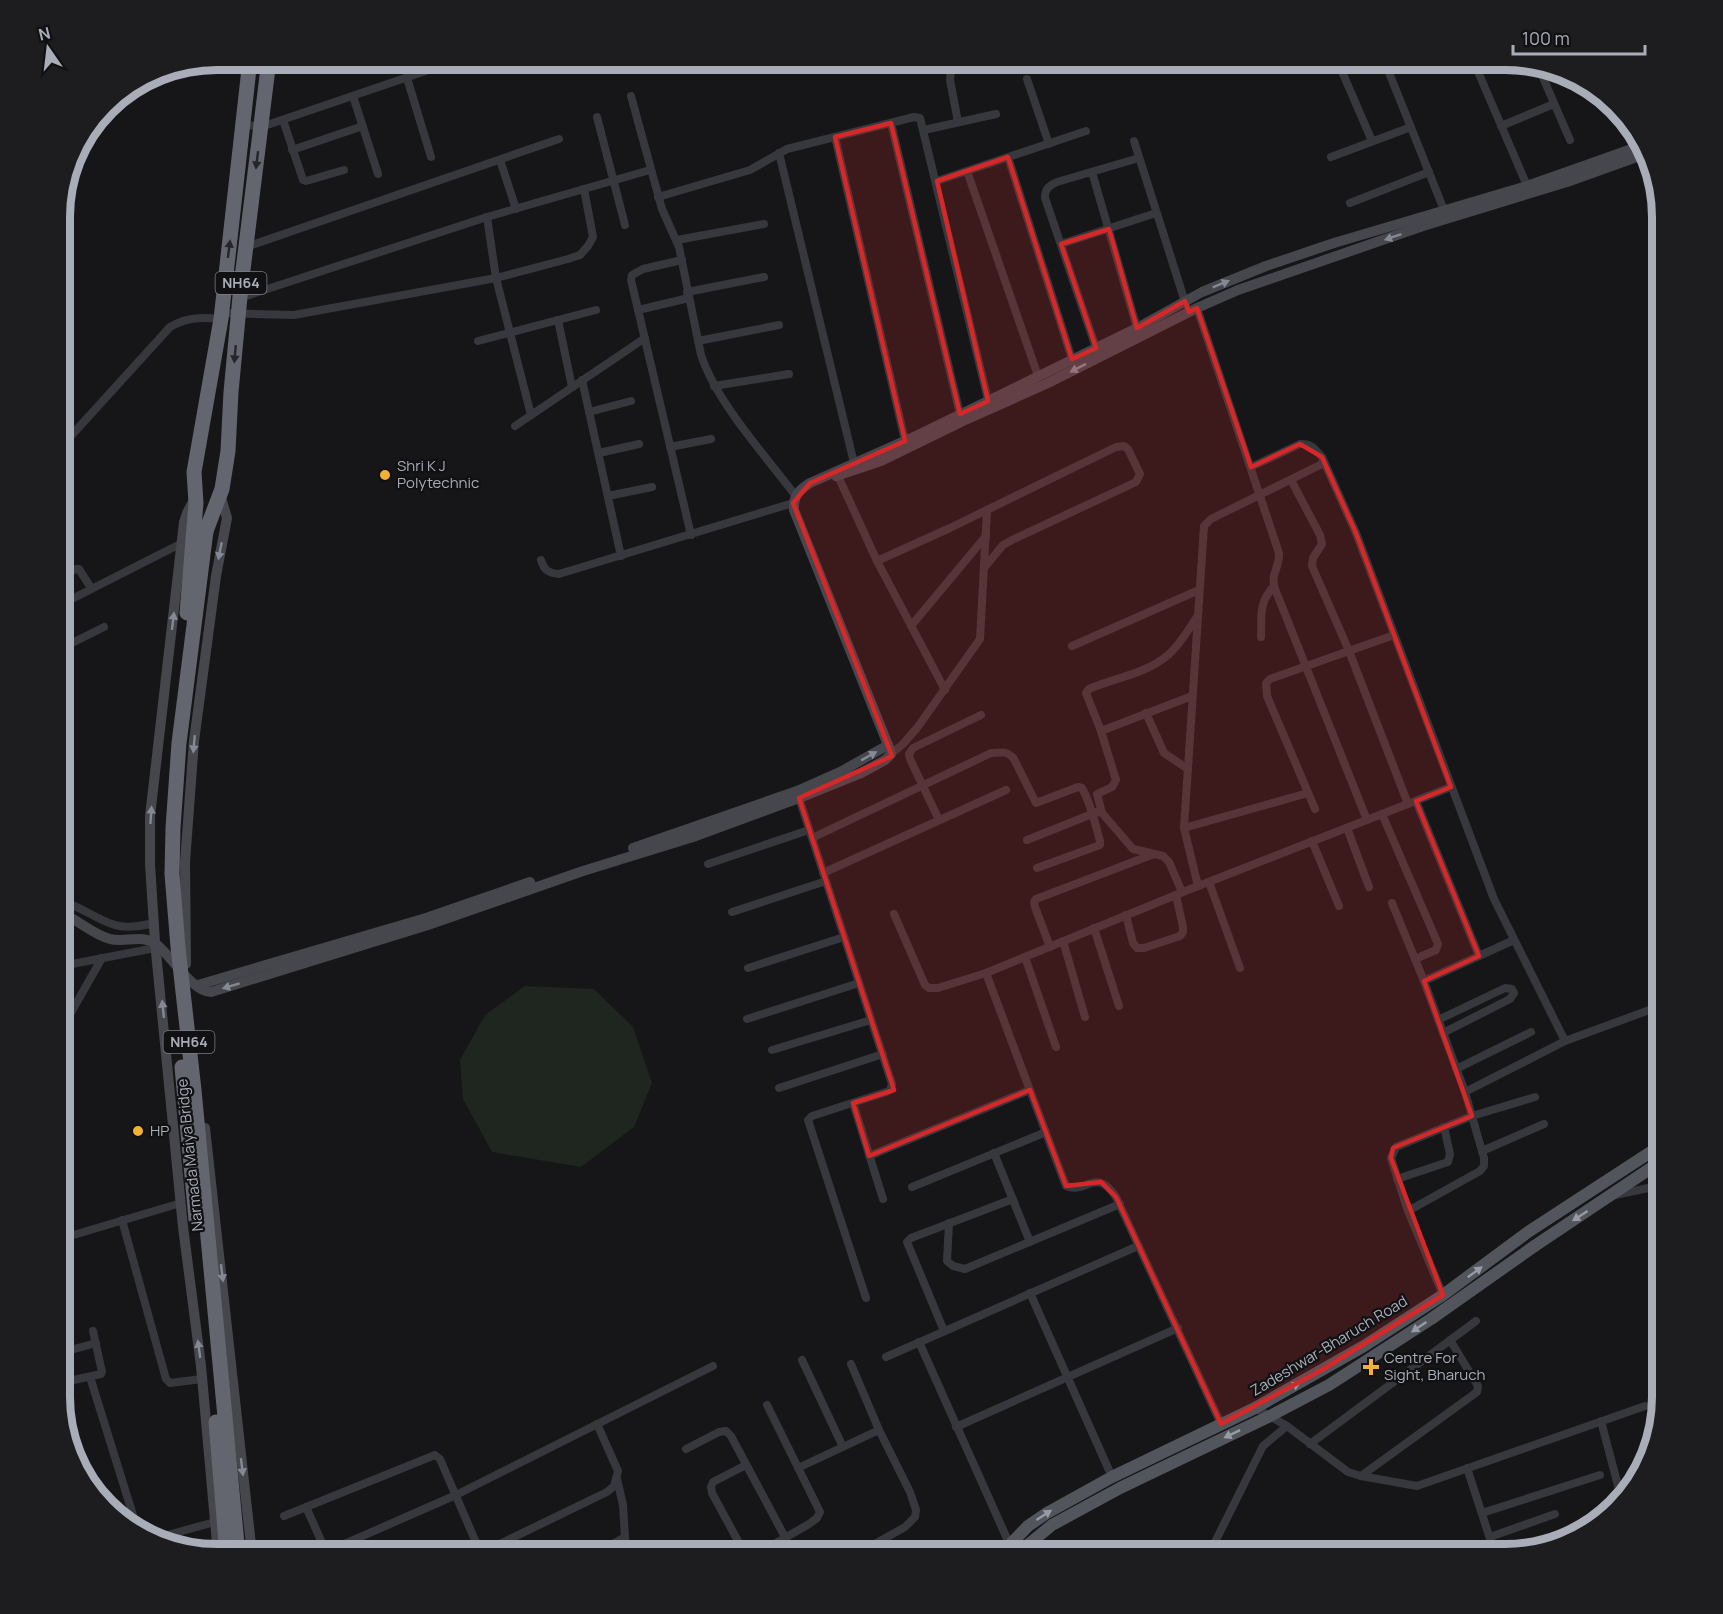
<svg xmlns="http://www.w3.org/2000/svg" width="1723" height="1614" viewBox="0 0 1723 1614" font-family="Manrope,sans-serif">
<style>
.green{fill:#1e261f}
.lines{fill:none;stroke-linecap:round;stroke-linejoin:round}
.street{stroke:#37383d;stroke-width:8}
.secondary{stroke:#45474d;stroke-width:10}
.primary{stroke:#53555c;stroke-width:12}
.highway{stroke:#63666e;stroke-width:15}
.highway-bridge{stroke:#63666e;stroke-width:15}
.oneway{fill:#26262a}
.oneway2{fill:#858993}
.oneway3{fill:#979ba6}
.marked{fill:#d62828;fill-opacity:0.2;stroke:#d62828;stroke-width:4.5;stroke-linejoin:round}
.poi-dot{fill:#f2b134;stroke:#111113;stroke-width:2}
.labels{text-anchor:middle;stroke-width:4.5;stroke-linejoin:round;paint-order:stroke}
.shield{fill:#111113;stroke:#7b7e86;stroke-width:1.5}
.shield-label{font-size:14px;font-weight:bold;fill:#a8adb8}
.poi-label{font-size:15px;fill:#a8adb8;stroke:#111113;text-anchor:start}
.street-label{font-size:15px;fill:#a8adb8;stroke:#111113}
.rim{fill:none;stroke:#a8adb8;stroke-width:8}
</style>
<rect width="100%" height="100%" fill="#161618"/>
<path class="green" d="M525 986 594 989 633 1027 652 1083 634 1127 581 1167 492 1152 463 1099 460 1060 485 1015Z"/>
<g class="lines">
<g class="street">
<path d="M952 60 950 80 958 122"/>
<path d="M1337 60 1372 141"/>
<path d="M1384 60 1446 215"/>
<path d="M1473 60 1528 188"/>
<path d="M1538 66 1570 140"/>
<path d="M407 78 431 157"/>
<path d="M1027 79 1049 144"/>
<path d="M353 96 378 174"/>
<path d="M631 96 662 209 679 247 701 355C717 403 764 454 795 495"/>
<path d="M597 117 625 225"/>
<path d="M283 120 303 180 306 181 344 170"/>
<path d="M891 123 960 414"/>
<path d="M242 125 261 126 270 124 455 61"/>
<path d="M1501 126 1554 104"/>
<path d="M924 130 996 114"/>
<path d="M835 137 906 445"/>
<path d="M1134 141 1186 305"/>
<path d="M292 150 363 126"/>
<path d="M779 153 854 463"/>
<path d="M1008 157 1072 359"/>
<path d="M1331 157 1411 127"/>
<path d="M500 160 516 209"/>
<path d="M967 171 1038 376"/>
<path d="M1092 172 1137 328"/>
<path d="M937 181 1086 131"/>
<path d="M658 197 750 170 787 149 914 117 920 118 989 404"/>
<path d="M1350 203 1429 172"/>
<path d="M487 217 496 278 531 415"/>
<path d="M677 240 764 224"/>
<path d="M1061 244 1156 213"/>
<path d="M246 247 559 139"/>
<path d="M682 260 643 269 632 275 631 280 691 535"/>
<path d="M687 292 764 277"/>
<path d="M240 298 487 217 650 170"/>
<path d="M1197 308 1279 553C1280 568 1270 573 1275 589L1367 820"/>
<path d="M638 310 689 298"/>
<path d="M221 313 294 315 496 278 568 259 580 255 588 246 593 237 584 189"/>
<path d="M558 320 572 387"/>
<path d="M478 341 596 310"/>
<path d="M698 341 779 325"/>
<path d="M1096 348 1045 198C1045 188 1049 186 1057 182L1139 158"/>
<path d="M582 380 621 556"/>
<path d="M714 386 789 374"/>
<path d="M589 412 631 401"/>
<path d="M515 426 645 338"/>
<path d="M670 447 711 439"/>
<path d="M60 448 170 327C187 317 202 317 221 319"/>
<path d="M599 453 639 444"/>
<path d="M1251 467 1300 444C1311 443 1315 449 1322 457L1356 533 1494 899 1565 1041"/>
<path d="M838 476 877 561 945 690"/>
<path d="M1291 480 1320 535 1322 544 1313 558 1312 566 1349 651 1408 804"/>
<path d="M608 496 652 487"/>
<path d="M541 560C544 570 548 573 559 574L793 503"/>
<path d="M877 561 950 528 1116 447 1124 446 1128 449 1140 474 1136 482 1014 539 1003 545 984 568"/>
<path d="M60 576 76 569H79L91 588"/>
<path d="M60 605 182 543"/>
<path d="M911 626 986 536"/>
<path d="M1261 637C1262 615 1258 604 1274 586"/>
<path d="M1072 646 1199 590"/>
<path d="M60 649 104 627"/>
<path d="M1146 713 1164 753 1188 769"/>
<path d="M1101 731 1192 696"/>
<path d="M891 754 903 744 917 728 980 639 987 510"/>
<path d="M799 798 892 1084 890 1090 886 1092 812 1116 808 1120 866 1298"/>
<path d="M1416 801 1479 956"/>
<path d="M1315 809 1267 696 1266 683 1270 679 1394 635"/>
<path d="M1102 813 1097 794 1112 787 1116 780 1101 731 1086 693 1089 689C1114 678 1146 674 1168 655 1180 645 1188 630 1197 617"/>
<path d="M1382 814 1438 944 1436 950 1415 959"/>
<path d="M939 820 910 759 909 754 913 748 981 715"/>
<path d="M1184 828 1308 793"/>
<path d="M1347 828 1369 887"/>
<path d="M812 838 991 753C1001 752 1008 751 1014 759L1036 803 1078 787 1082 788C1091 804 1095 823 1100 841V845L1037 868"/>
<path d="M1027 840 1097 812 1102 813 1133 849 1163 856 1169 862 1182 892"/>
<path d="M1312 841 1339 906"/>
<path d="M708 864 809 830"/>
<path d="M823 873 1006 790"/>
<path d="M1209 882 1240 968"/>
<path d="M1198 886 1184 828 1204 526 1211 519 1324 463"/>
<path d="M60 901C79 905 94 918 112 924 124 929 142 926 154 923"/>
<path d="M1392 903 1424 981 1465 1092 1484 1158V1166L1480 1171 1408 1211"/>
<path d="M732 912 826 881"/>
<path d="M894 914 925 985 929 988H938L986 973 1188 890 1451 787"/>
<path d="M1126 915 1133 943 1137 948H1144L1180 936 1183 932V927L1176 895"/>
<path d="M1094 928 1119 1006"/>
<path d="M1063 941 1085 1017"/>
<path d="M1050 947 1035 907 1034 902 1036 899 1154 854"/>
<path d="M1025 957 1056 1047"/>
<path d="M60 963 72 964 155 948"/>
<path d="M748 968 844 937"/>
<path d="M986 973 1064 1181 1066 1186C1087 1195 1095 1166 1116 1197L1221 1424"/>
<path d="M1424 981 1514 940"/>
<path d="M747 1019 859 983"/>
<path d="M1438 1020 1505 988 1512 989 1514 993 1510 999 1443 1033"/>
<path d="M60 1024 69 1016 102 958"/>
<path d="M772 1050 871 1020"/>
<path d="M1456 1069 1531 1032"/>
<path d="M779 1088 883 1054"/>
<path d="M1465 1092 1565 1041 1663 1005"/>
<path d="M853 1103 883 1199"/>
<path d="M1482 1151 1544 1124"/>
<path d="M994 1153 1030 1242"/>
<path d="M869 1156 1030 1090"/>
<path d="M1397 1179 1448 1162 1450 1154 1444 1127"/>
<path d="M912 1187 1046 1132"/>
<path d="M1615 1195 1663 1185"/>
<path d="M122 1220 166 1379 170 1383 202 1379"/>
<path d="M949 1223 947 1261 953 1266 965 1269 1120 1204"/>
<path d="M60 1239 181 1203"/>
<path d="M1030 1293 1112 1477"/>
<path d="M1443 1295 1408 1211 1391 1158 1396 1147 1472 1116 1535 1097"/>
<path d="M60 1305 64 1298 60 1287"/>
<path d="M944 1331 907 1242 911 1238 1013 1199"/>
<path d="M919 1342 1009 1543"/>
<path d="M60 1353 96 1343"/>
<path d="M886 1357 1138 1246"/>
<path d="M802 1360 843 1447"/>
<path d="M851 1364 879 1430 910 1492 916 1510 915 1517 905 1527 857 1554"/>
<path d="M90 1377 137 1528"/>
<path d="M60 1383 101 1374 102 1372 93 1331"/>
<path d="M1255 1408 1287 1426 1348 1472 1361 1476 1417 1486 1645 1406"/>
<path d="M1601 1421 1622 1501"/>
<path d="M956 1427 1178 1328"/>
<path d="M66 1432 77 1464"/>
<path d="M1310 1444 1476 1321"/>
<path d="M686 1449 719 1432 726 1431 731 1436 786 1539"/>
<path d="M798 1468 879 1430"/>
<path d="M1467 1468 1495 1554"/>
<path d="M1361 1476 1477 1392 1478 1386 1450 1340"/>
<path d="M617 1479 623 1505 626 1554"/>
<path d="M306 1507 327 1554"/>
<path d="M1482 1513 1600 1475"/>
<path d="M284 1516 435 1455 440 1459 481 1554"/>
<path d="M1490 1537 1555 1514"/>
<path d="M153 1539 215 1522"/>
<path d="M326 1552 456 1495 713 1366"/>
<path d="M479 1554 607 1492 614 1486 618 1471 597 1424"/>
<path d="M596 1554 625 1537"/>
<path d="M745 1554 712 1493 711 1487 713 1482 746 1465"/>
<path d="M757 1554 809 1524 817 1518 820 1512 767 1405"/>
<path d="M897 1554 900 1552"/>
<path d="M1209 1554 1263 1446 1287 1426"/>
</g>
<g class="secondary">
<path d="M836 476 881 461 963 421 1048 383 1197 308 1238 290 1423 226 1567 182 1648 153"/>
<path d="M195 498 187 513 184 522 150 816V864L155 942 183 1227 201 1366 218 1554"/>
<path d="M633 848 797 791 842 771 888 745"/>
<path d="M60 912C77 919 93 935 110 939 124 943 143 934 156 944 171 955 192 992 211 992L428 925 583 871 693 837 799 798 861 773 885 760 891 754 890 750 794 510C793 496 799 490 810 483L918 435 988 401 1137 328 1202 292 1266 266 1334 243 1527 186 1643 145"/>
<path d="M186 964 185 862 194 741 216 576 227 518 220 494"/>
<path d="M198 985 426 918 530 882"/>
<path d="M205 1128 252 1554"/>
</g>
<g class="primary">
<path d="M1001 1554 1028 1526 1047 1513 1112 1477 1255 1408 1364 1346 1443 1295 1528 1232 1663 1144"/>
<path d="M1017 1554 1052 1525 1120 1488 1270 1416 1329 1385 1431 1319 1536 1245 1663 1160"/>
</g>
<g class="highway">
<path d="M206 531 222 489 228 451 231 392 241 286 269 60"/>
<path d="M187 613 196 503 194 472 221 319 250 60"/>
</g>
<g class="highway-bridge">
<path d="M206 531 179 743 173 828 172 874 178 947 194 1090 238 1554"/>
<path d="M182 1067 196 1219"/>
<path d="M216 1422 227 1554"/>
</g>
</g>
<defs><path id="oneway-solid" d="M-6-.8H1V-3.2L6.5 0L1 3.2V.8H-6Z" transform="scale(1.5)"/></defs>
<g class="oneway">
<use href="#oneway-solid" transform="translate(257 160) rotate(97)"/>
<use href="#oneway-solid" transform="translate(229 249) rotate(-83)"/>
<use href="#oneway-solid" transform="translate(235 354) rotate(95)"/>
</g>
<g class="oneway2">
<use href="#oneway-solid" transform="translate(1393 237) rotate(161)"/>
<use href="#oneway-solid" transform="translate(1221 284) rotate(-22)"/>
<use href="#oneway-solid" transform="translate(1078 368) rotate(153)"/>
<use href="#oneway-solid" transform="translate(220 551) rotate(101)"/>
<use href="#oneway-solid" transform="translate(173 621) rotate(-83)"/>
<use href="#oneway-solid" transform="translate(194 744) rotate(95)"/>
<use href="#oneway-solid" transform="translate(869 756) rotate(-29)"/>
<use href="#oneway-solid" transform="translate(151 815) rotate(-86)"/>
<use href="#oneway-solid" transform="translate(231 986) rotate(163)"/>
<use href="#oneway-solid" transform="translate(163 1009) rotate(-96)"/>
<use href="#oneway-solid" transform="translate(222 1273) rotate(83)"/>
<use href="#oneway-solid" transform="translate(199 1349) rotate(-98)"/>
<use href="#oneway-solid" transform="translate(242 1467) rotate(83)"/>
</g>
<g class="oneway3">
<use href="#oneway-solid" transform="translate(1580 1216) rotate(147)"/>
<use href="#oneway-solid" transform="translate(1475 1272) rotate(-36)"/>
<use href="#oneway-solid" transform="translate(1419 1327) rotate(146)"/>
<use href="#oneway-solid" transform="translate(1292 1387) rotate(-29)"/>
<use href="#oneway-solid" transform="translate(1232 1434) rotate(154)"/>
<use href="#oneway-solid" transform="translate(1044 1515) rotate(-33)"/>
</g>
<path class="marked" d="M891 123 960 414 988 401 937 181 1008 157 1072 359 1096 348 1061 244 1109 229 1137 328 1185 301 1189 312 1197 308 1251 467 1300 444 1322 457 1356 533 1451 787 1416 801 1479 956 1424 981 1472 1116 1393 1148 1391 1158 1443 1295 1322 1370 1221 1424 1116 1197 1101 1182 1066 1186 1030 1090 869 1156 853 1103 894 1090 799 798 892 756 793 503 810 483 905 441 835 137Z"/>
<g class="poi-dot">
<circle cx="385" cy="475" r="6"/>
<circle cx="138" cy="1131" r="6"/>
<path d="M1368 1358h6v6h6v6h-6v6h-6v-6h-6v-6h6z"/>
</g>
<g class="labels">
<g class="shield">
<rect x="215.5" y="272" width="51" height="22" rx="4.5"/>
<rect x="163.5" y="1031" width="51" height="22" rx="4.5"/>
</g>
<g class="shield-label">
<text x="241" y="288">NH64</text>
<text x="189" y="1047">NH64</text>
</g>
<g class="poi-label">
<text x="397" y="471">Shri K J<tspan x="397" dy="17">Polytechnic</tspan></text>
<text x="150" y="1136">HP</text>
<text x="1384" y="1363">Centre For<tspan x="1384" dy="17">Sight, Bharuch</tspan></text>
</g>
<g class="street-label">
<text transform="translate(190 1155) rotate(-96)" y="5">Narmada Maiya Bridge</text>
<text transform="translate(1329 1346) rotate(-31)" y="5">Zadeshwar-Bharuch Road</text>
</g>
</g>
<path d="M0 0H1723V1614H0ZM217 70H1505A147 147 0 0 1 1652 217V1397A147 147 0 0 1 1505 1544H217A147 147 0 0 1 70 1397V217A147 147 0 0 1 217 70Z" fill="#1d1d20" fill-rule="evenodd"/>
<path class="rim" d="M217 70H1505A147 147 0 0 1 1652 217V1397A147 147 0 0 1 1505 1544H217A147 147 0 0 1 70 1397V217A147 147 0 0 1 217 70Z"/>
<g transform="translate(48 48) rotate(346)" stroke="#111113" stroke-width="4.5" paint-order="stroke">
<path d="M0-4.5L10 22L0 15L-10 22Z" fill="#a8adb8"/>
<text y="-9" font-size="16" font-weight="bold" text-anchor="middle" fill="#a8adb8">N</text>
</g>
<path d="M1513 45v9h132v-9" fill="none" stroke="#a8adb8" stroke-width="3"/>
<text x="1522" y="45" font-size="18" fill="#a8adb8" stroke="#111113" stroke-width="4.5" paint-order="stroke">100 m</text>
</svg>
